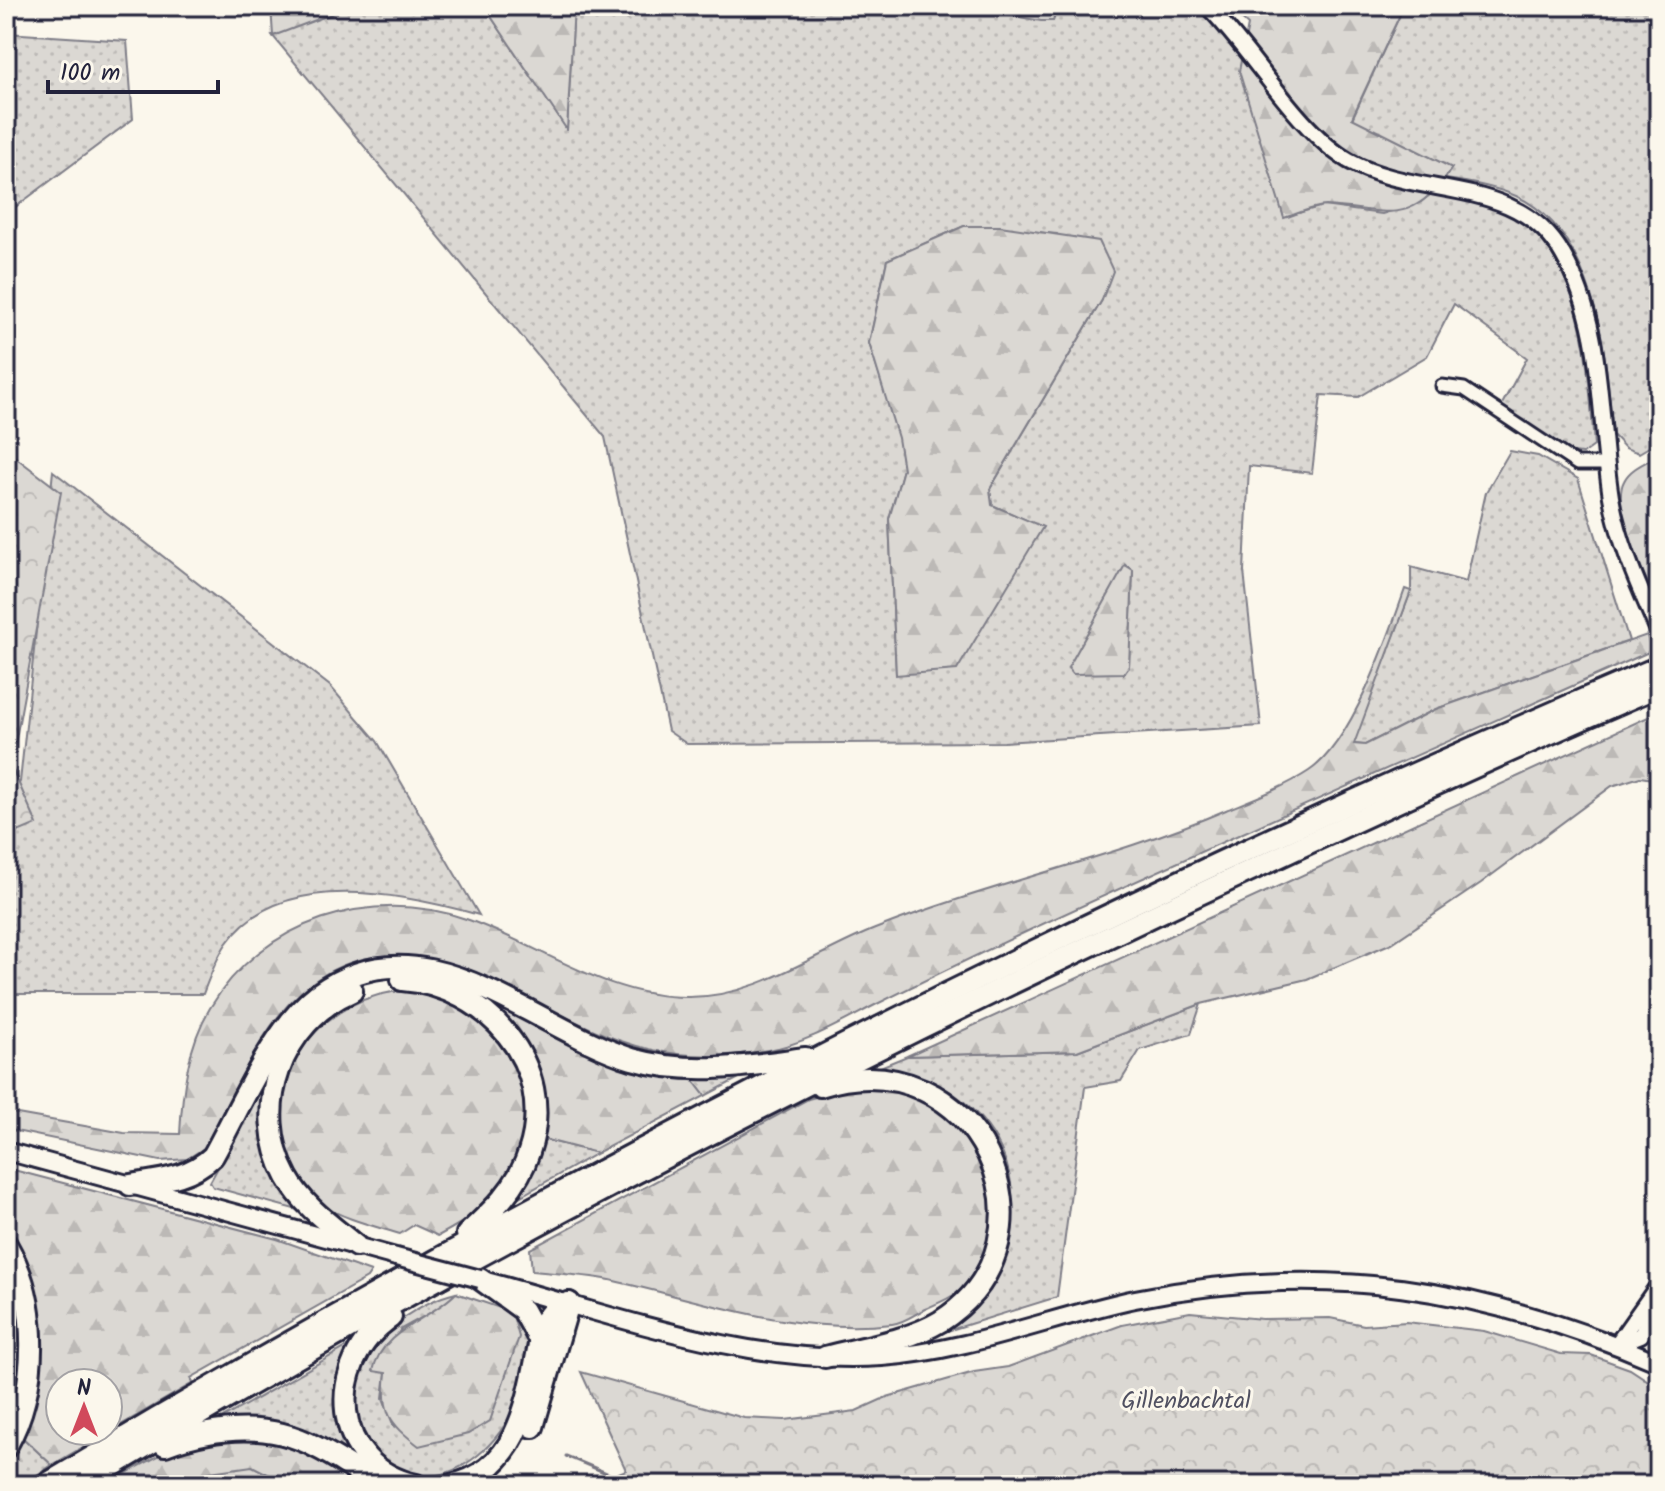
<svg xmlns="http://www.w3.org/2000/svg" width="1665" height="1491" viewBox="0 0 1665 1491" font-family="Kalam,sans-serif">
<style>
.grass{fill:url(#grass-dots);stroke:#7e7d87;stroke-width:2;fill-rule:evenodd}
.forest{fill:url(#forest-firs);stroke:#7e7d87;stroke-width:2;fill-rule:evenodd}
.park{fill:url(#park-crowns);stroke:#7e7d87;stroke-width:2}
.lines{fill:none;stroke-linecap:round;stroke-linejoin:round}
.stream{stroke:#787681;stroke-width:3}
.minor-casing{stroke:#22223b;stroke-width:17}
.secondary-casing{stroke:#22223b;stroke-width:20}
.primary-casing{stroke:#22223b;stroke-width:22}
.motorway-casing{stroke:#22223b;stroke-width:26}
.minor{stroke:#fbf7ec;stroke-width:11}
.secondary{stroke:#fbf7ec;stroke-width:14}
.primary{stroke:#fbf7ec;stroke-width:16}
.motorway{stroke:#fbf7ec;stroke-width:20}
.primary-bridge-casing{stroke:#22223b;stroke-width:22;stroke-linecap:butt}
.primary-bridge{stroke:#fbf7ec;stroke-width:16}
.labels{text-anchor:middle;stroke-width:6;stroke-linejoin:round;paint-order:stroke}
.park-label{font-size:24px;fill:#505061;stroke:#fbf7ec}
</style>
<defs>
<pattern id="grass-dots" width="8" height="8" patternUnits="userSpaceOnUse" patternTransform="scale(2)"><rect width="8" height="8" fill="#dbd8d3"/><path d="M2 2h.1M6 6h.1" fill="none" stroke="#bcb9b6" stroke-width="1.8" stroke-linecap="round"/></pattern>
<pattern id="forest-firs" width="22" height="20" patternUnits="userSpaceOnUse" patternTransform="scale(2)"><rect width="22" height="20" fill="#dbd8d3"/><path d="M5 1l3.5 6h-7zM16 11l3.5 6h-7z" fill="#bcb9b6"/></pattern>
<pattern id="park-crowns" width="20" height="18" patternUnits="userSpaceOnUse" patternTransform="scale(2)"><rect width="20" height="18" fill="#dbd8d3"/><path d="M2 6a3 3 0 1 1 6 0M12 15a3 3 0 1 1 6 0" fill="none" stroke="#bcb9b6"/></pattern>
</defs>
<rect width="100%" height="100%" fill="#fbf7ec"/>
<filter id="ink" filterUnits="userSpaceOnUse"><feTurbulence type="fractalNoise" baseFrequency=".0125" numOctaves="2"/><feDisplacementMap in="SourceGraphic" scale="16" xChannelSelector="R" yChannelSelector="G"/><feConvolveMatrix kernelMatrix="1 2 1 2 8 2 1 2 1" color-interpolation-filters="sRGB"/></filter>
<g filter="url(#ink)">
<g class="grass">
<path d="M353 6H484L567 129 574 6H959L1053 21 1058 6H1207L1236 35 1284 217 1323 206 1382 214 1421 202 1432 193C1453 198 1479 199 1498 208 1585 245 1588 366 1594 446L1583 454 1571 453 1500 408 1527 358 1454 304 1427 356 1358 397 1321 395 1312 473 1249 466 1244 571 1261 726 1004 742 687 744 668 731 605 437 272 35ZM964 226 1057 234 1102 300 990 489 992 505 1042 527 896 674 889 519 903 469 899 438 869 343 887 260ZM1125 565 1133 570 1129 666 1124 673Z"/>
<path d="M1404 6H1659V441L1639 453 1625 448 1613 435C1606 358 1598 233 1516 196 1493 186 1469 182 1445 179L1451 168 1352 119Z"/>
<path d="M6 33 127 41 133 119 6 214Z"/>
<path d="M1510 451 1538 456 1578 479 1629 641 1436 709 1365 745 1353 744 1411 591V567L1466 582 1486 492Z"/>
<path d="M53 471 330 686 377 741 479 915C405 894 279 867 226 944 216 959 209 978 203 994H6V804L20 782Z"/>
<path d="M1201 1004 1191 1034 1140 1050 1121 1081 1085 1087 1057 1297 944 1332C1023 1272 1043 1158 954 1094 932 1079 904 1073 880 1067L907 1056 1077 1051Z"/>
<path d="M739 1078 705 1096 692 1079Z"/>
<path d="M263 1086 266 1088 272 1166 294 1209 213 1187 210 1182Z"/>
<path d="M543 1139 597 1153 519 1197 529 1180Z"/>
<path d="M456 1293 443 1306 401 1329 374 1370 386 1373 383 1398 394 1427 512 1312C561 1340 501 1491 410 1475 385 1464 378 1462 364 1438 354 1419 346 1390 355 1368 368 1336 424 1300 456 1293Z"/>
<path d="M20 1315 21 1358 6 1411V1342Z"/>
<path d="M352 1344 343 1371 372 1468 214 1423Z"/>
<path d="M21 1436 52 1465 21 1485H6V1465Z"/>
</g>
<g class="forest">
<path d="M271 6H353L273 36Z"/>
<path d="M484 6H574L567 130Z"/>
<path d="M959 6H1058L1053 21H1041Z"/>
<path d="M1227 6H1404L1352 118 1452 168C1410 230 1386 209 1326 206 1313 206 1297 214 1284 218L1239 71 1248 25Z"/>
<path d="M964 226H1000L1099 241 1113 271 1102 300 990 489 992 505 1043 527 957 670 896 675 889 519 903 469 898 438 869 343 887 260Z"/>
<path d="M1659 455 1654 510 1659 522V607C1647 581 1610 507 1624 481 1630 468 1647 462 1659 455Z"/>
<path d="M1125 565 1133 570 1129 666 1124 673 1073 674 1068 668Z"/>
<path d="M1405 589 1411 591 1354 744 1365 745 1436 709 1647 635 1651 651C1445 743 1237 834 1032 929 979 954 927 979 875 1005 842 1022 805 1044 768 1050 721 1059 667 1058 621 1041 515 1003 391 893 288 1005 254 1042 229 1104 204 1148L187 1159 160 1161 6 1129V1112L124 1133 180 1134C182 1092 188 1045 210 1008 262 921 371 886 466 919 541 945 606 998 689 997 758 997 814 953 875 929 990 883 1112 859 1226 810 1253 799 1285 787 1309 771 1352 743 1388 638 1405 589Z"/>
<path d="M1659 712V780L1640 777 1612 786 1481 883 1392 943 1307 979 1201 1004 1077 1051 907 1056Z"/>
<path d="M392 992C491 987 552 1080 516 1170 504 1199 464 1222 438 1236L414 1225 400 1234C374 1226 344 1219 320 1204 307 1195 295 1174 290 1159 260 1081 314 1005 392 992Z"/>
<path d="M494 1000 620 1068 692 1079 705 1096 597 1153 543 1139C547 1079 538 1047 492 1005Z"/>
<path d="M861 1085C888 1091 918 1093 941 1110 997 1149 1013 1245 958 1292 949 1299 936 1304 925 1309 915 1314 904 1323 892 1324 795 1336 699 1299 605 1279 581 1275 556 1273 532 1271L530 1249 808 1099Z"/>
<path d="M6 1168 277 1239 371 1272 367 1278 191 1378 193 1383 52 1465 21 1436 25 1264 6 1226ZM60 1383H108V1431H60Z"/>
<path d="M456 1293 512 1312 519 1337 490 1421 468 1434 419 1446C389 1423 381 1412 386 1373L373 1371C382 1329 430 1320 456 1293Z"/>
<path d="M209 1436 277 1438 318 1455 365 1485H104L173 1448Z"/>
</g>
<g class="park">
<path d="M6 450 61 492 11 766 37 824 18 832 6 825Z"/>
<path d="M1190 1312 1262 1319 1330 1318 1364 1325 1406 1322 1484 1331 1561 1354 1591 1355 1630 1369 1659 1388V1485H590L626 1470 581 1372 744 1418 785 1420 856 1411 887 1397 974 1372 1008 1367 1122 1325Z"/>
<path d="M252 1466 289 1485H176L210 1472Z"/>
</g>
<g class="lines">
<path class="stream" d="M566 1456 635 1485"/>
<g class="minor-casing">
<path id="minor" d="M1442 386 1464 389 1577 464H1606"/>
</g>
<g class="secondary-casing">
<g id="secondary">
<path d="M1207 6C1252 50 1298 132 1349 161 1419 200 1518 175 1563 255 1605 328 1598 416 1611 497 1619 544 1640 589 1659 633"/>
<path d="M1616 1345 1659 1284"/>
<path d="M1616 1345 1641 1335 1659 1299"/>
</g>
</g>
<g class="primary-casing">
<g id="primary">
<path d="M6 1151 396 1257"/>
<path d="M486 1281C615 1315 748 1366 882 1357 970 1351 1050 1317 1135 1299 1325 1261 1483 1287 1659 1363"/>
</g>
</g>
<g class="motorway-casing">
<g id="motorway">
<path d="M402 980C486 986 558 1065 529 1152 518 1187 493 1210 467 1234"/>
<path d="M352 991C281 1022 250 1109 287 1177 303 1206 332 1226 356 1246"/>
<path d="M820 1086C978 1036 1069 1239 941 1321 908 1341 863 1347 825 1357"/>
<path d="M130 1185C161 1180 190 1178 213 1156 241 1106 272 1029 318 994 425 915 533 1029 632 1059 691 1076 747 1066 806 1058"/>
<path d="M6 1244C40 1302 39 1389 6 1447"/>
<path d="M480 1279 523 1310 540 1341"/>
<path d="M391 1317C323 1364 331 1467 416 1485"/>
<path d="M533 1427 569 1303"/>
<path d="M165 1445C215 1427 268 1421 316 1447 339 1458 359 1474 381 1485"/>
<path d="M45 1485C563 1175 1103 903 1659 667"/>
<path d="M81 1485C428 1274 790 1087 1157 914 1323 836 1490 758 1659 686"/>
<path d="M451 1485C527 1469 529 1383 544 1321L553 1310 569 1303"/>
</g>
</g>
<use href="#minor" class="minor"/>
<use href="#secondary" class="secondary"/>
<use href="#primary" class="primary"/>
<use href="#motorway" class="motorway"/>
<g class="primary-bridge-casing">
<path id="primary-bridge" d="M396 1257 480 1279"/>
</g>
<use href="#primary-bridge" class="primary-bridge"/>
</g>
</g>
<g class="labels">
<g class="park-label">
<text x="1186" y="1408">Gillenbachtal</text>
</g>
</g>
<rect width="1665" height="1491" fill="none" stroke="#fbf7ec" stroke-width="32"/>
<rect x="16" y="16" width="1633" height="1459" fill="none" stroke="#22223b" stroke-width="3" filter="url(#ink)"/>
<g transform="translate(84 1407)"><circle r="38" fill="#fbf7ec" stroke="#a4a2a5" stroke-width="2"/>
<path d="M0-6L14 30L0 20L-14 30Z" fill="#d1495b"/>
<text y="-12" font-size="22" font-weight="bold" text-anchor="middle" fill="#22223b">N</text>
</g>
<path d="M48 80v12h170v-12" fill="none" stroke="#22223b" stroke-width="4"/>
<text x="60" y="80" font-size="24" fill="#22223b" stroke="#fbf7ec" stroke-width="6" paint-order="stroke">100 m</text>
</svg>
